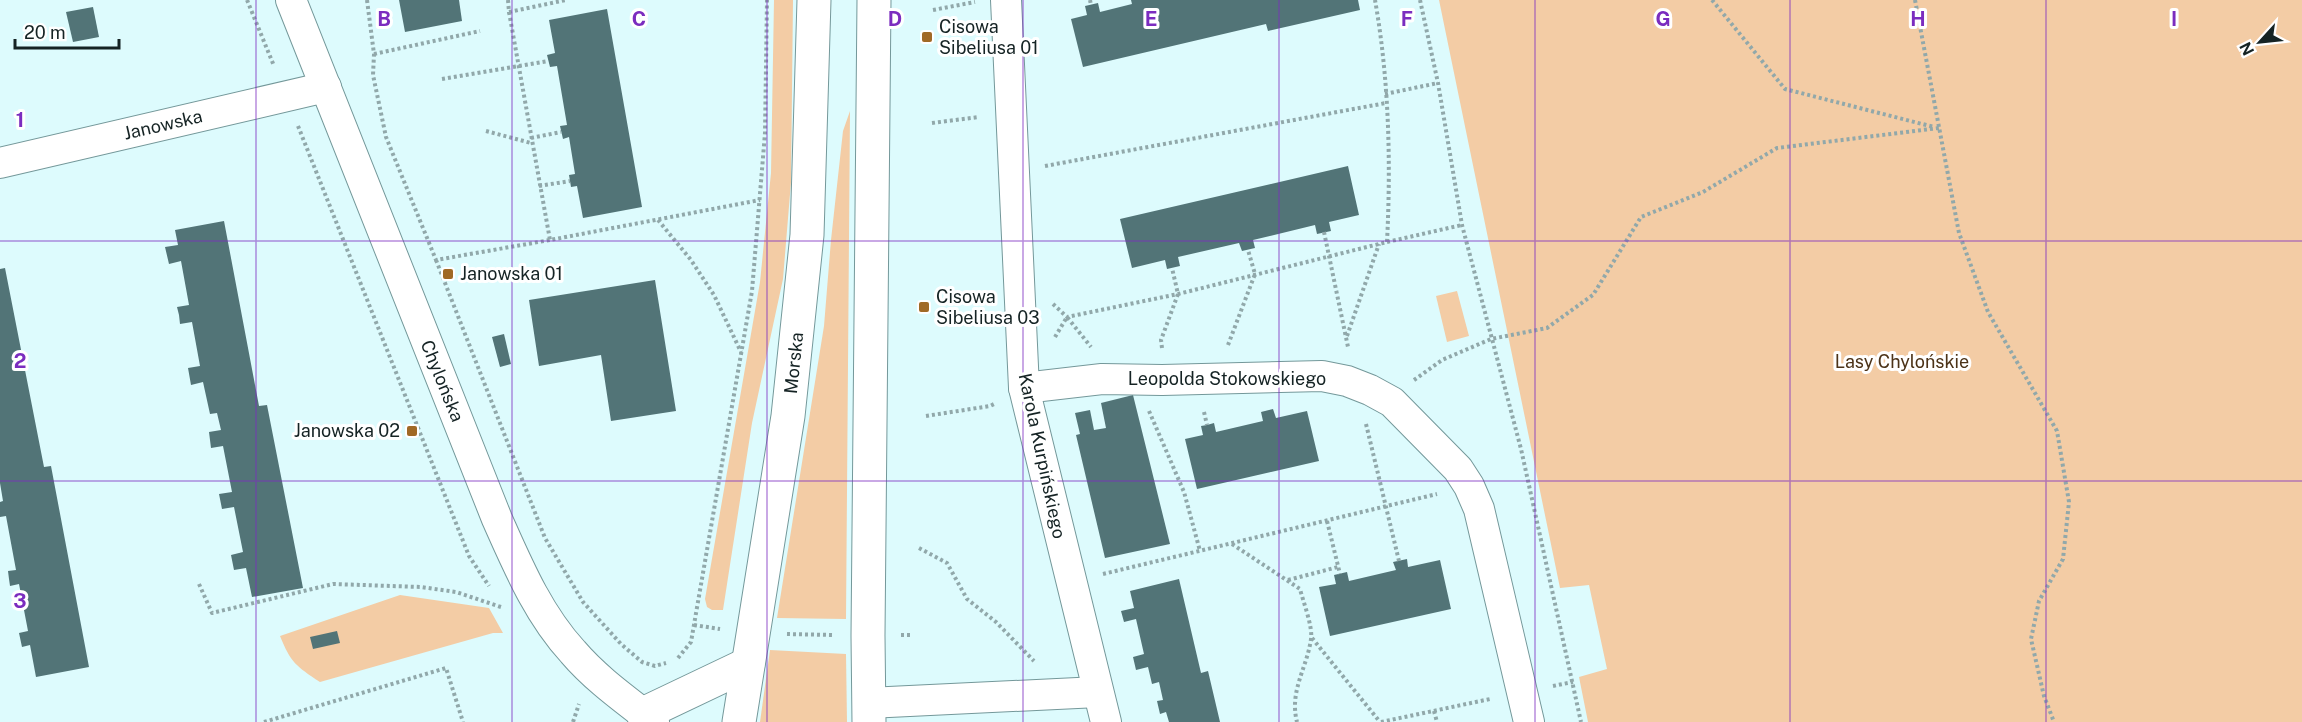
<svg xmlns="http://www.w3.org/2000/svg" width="2302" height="722" viewBox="0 0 2302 722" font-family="'Public Sans',sans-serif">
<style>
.green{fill:#f3cca5}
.building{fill:#527477}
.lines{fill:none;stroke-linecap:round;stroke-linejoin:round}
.street-casing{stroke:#74989a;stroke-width:32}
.primary-casing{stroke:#74989a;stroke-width:35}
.path{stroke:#91a8aa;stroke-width:4;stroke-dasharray:3 3;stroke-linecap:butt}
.street{stroke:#fff;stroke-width:30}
.primary{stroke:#fff;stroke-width:33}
.grid{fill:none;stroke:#7b2cbf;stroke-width:1.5;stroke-opacity:0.55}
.poi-dot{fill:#a06925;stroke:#fff;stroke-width:2}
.labels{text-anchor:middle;stroke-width:6;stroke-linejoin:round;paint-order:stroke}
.poi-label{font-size:18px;fill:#152324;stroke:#fff;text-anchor:start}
.street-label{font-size:18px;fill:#152324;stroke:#fff}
.park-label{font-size:18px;fill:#4c3318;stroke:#fff}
.grid-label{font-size:20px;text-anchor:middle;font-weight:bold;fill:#7b2cbf;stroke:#fff;stroke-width:6;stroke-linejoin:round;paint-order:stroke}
</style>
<rect width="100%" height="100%" fill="#ddfbfd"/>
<g class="green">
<path d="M774 0H793L791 182 783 279 752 423 723 610H712L707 607 705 599 760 282 771 173Z"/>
<path d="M1439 0H2302V722H1588L1579 677 1607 669 1589 585 1560 588Z"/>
<path d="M850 111 846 619 777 618 824 326 831 240 843 131Z"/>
<path d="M1457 291 1469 336 1447 342 1436 296Z"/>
<path d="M400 595 489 608 503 633H493L320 682C296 666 291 663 280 636Z"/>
<path d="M770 650 846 654 847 722H760Z"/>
</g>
<g class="building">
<path d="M399 0H459L462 21 405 32Z"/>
<path d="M1131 0H1358L1360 10 1268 31 1266 24 1083 67 1071 19 1087 15 1085 6 1098 3 1100 12 1132 4Z"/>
<path d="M93 7 99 37 73 42 66 12Z"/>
<path d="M607 9 642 207 583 218 577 186 571 187 569 175 575 174 569 137 563 139 560 126 567 125 557 66 550 67 547 55 555 53 549 20Z"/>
<path d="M1348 166 1359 215 1329 222 1331 231 1317 234 1315 225 1253 240 1255 248 1242 251 1239 243 1178 257 1180 266 1167 269 1165 260 1132 268 1120 219Z"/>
<path d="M224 221 259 406 267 405 303 588 252 597 246 568 234 570 231 555 243 552 234 507 222 509 219 494 232 492 223 446 211 448 209 432 221 430 217 413 210 414 203 382 191 385 188 368 200 366 192 322 180 324 179 315 177 307 189 305 181 261 169 264 165 247 178 245 175 230Z"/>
<path d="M5 268 44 467 51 466 89 667 36 677 30 645 22 647 19 633 28 631 19 584 10 586 9 579 8 571 16 570 6 516 0 517V502L3 501 0 483V269Z"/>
<path d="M655 280 676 411 611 421 601 355 539 366 529 300Z"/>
<path d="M504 334 511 364 500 367 492 337Z"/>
<path d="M1133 395 1170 544 1105 558 1076 435 1080 434 1075 413 1090 410 1094 430 1106 428 1101 403Z"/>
<path d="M1273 409 1276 418 1307 411 1319 461 1197 489 1185 439 1203 435 1201 426 1207 425 1214 423 1216 432 1263 421 1261 412Z"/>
<path d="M1407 559 1408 567 1440 560 1451 609 1330 636 1319 587 1336 584 1334 575 1347 572 1349 581 1396 570 1393 562Z"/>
<path d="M1179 579 1201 673 1208 671 1220 722H1169L1166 712 1160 714 1157 701 1163 700 1159 682 1152 684 1148 667 1136 670 1133 657 1144 654 1136 619 1124 622 1121 611 1134 608 1130 591Z"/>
<path d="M337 631 340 643 313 649 310 637Z"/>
</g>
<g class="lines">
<g class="street-casing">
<g id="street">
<path d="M291 0 497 519C518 566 538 614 573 652 596 679 626 700 654 722"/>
<path d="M1006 0 1024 388 1106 722"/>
<path d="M0 163 326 87"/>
<path d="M1024 388 1102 379 1162 380 1322 376 1347 381 1370 390 1392 402 1458 469 1469 486 1479 509 1529 722"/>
<path d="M868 703 1098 692"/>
</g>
</g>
<g class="primary-casing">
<g id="primary">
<path d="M643 714 748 664"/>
<path d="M739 722 788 416 807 235 814 0"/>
<path d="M869 722 868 636 874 0"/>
</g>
</g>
<g class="path">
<path d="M247 0 274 66"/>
<path d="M367 0 374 54 373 75 386 137 436 260 550 240"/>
<path d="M508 0 509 12 566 0"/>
<path d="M1090 0 1091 5"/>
<path d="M1420 0 1438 83 1462 225 1521 449 1581 722"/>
<path d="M1712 0 1785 89 1934 127"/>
<path d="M1915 0 1959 233 1988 312 2057 431 2069 502 2063 559 2039 601 2031 639 2044 696 2054 722"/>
<path d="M933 10 975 2"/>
<path d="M509 12 550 240 760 200"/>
<path d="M374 54 480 31"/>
<path d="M442 79 548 61"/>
<path d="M1385 94 1438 83"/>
<path d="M932 123 979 117"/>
<path d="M298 126 469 556 489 586"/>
<path d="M486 131 531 143"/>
<path d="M531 138 561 132"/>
<path d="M1045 166 1386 103"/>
<path d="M539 186 570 181"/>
<path d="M658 220 691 260 714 295 741 352"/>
<path d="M1324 232 1348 347"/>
<path d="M1387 242 1462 225"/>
<path d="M436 260 545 538 583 602 621 644 642 662 655 666 666 663"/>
<path d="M1053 304 1067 317 1178 294 1387 242C1391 162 1389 79 1375 0"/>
<path d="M1347 336 1379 244"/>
<path d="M1055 337 1067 317 1091 347"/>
<path d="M1228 345 1255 274 1248 250"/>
<path d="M1162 348 1161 340 1178 294 1172 268"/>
<path d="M1414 380 1442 360 1491 339 1547 328 1593 295 1641 217 1703 192 1777 148 1939 128"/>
<path d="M1149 411 1184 492 1200 551"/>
<path d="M1204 412 1207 425"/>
<path d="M926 416 990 406 996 403"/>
<path d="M1366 424 1399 561"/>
<path d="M1327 521 1340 574"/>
<path d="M1232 544 1300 589C1303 601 1313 627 1311 639 1307 668 1289 691 1297 722"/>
<path d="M919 548 947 563 967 599 996 622 1034 661"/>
<path d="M1103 574 1437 494"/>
<path d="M1288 580 1338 567"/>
<path d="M199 584 212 613 333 584 421 587 456 592 501 607"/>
<path d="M694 625 720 629"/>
<path d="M787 634 834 635"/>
<path d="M901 635H912"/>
<path d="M1312 638 1380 722"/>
<path d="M678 658 691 642 752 291 765 133 767 0"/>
<path d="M1553 686 1573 682"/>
<path d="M1434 711 1437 722"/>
<path d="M264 722 446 668 463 722"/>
<path d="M573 722 579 704"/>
<path d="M1381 722 1490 699"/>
</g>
<use href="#street" class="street"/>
<use href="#primary" class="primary"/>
</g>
<path class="grid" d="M256 0V722M512 0V722M767 0V722M1023 0V722M1279 0V722M1535 0V722M1790 0V722M2046 0V722M0 241H2302M0 481H2302"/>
<g class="poi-dot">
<rect x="921" y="31" width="12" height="12" rx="3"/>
<rect x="442" y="268" width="12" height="12" rx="3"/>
<rect x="918" y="301" width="12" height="12" rx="3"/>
<rect x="406" y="425" width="12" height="12" rx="3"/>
</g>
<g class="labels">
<g class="poi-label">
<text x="939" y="33">Cisowa<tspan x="939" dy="21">Sibeliusa 01</tspan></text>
<text x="460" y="280">Janowska 01</text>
<text x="936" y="303">Cisowa<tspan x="936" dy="21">Sibeliusa 03</tspan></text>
<text x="400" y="437" text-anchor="end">Janowska 02</text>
</g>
<g class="street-label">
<text transform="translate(163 125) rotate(-13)" y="6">Janowska</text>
<text transform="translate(794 363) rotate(-84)" y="6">Morska</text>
<text x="1227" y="385">Leopolda Stokowskiego</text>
<text transform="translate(442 381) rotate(68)" y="6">Chylońska</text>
<text transform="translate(1042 456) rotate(78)" y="6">Karola Kurpińskiego</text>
</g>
<g class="park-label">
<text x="1902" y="368">Lasy Chylońskie</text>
</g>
</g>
<g class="grid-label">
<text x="384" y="26">B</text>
<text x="639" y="26">C</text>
<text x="895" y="26">D</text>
<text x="1151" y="26">E</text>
<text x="1407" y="26">F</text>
<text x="1663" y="26">G</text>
<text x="1918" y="26">H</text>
<text x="2174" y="26">I</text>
<text x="20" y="127">1</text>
<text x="20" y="368">2</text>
<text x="20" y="608">3</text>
</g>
<g transform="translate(2260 42) rotate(243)" stroke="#ffffff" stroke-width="4.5" paint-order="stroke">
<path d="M0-4.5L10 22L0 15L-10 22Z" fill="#152324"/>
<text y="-9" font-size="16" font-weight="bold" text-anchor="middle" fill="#152324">N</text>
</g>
<path d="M15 39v9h104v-9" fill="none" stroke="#152324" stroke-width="3"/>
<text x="24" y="39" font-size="18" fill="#152324" stroke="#ffffff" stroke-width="4.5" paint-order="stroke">20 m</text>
</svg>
